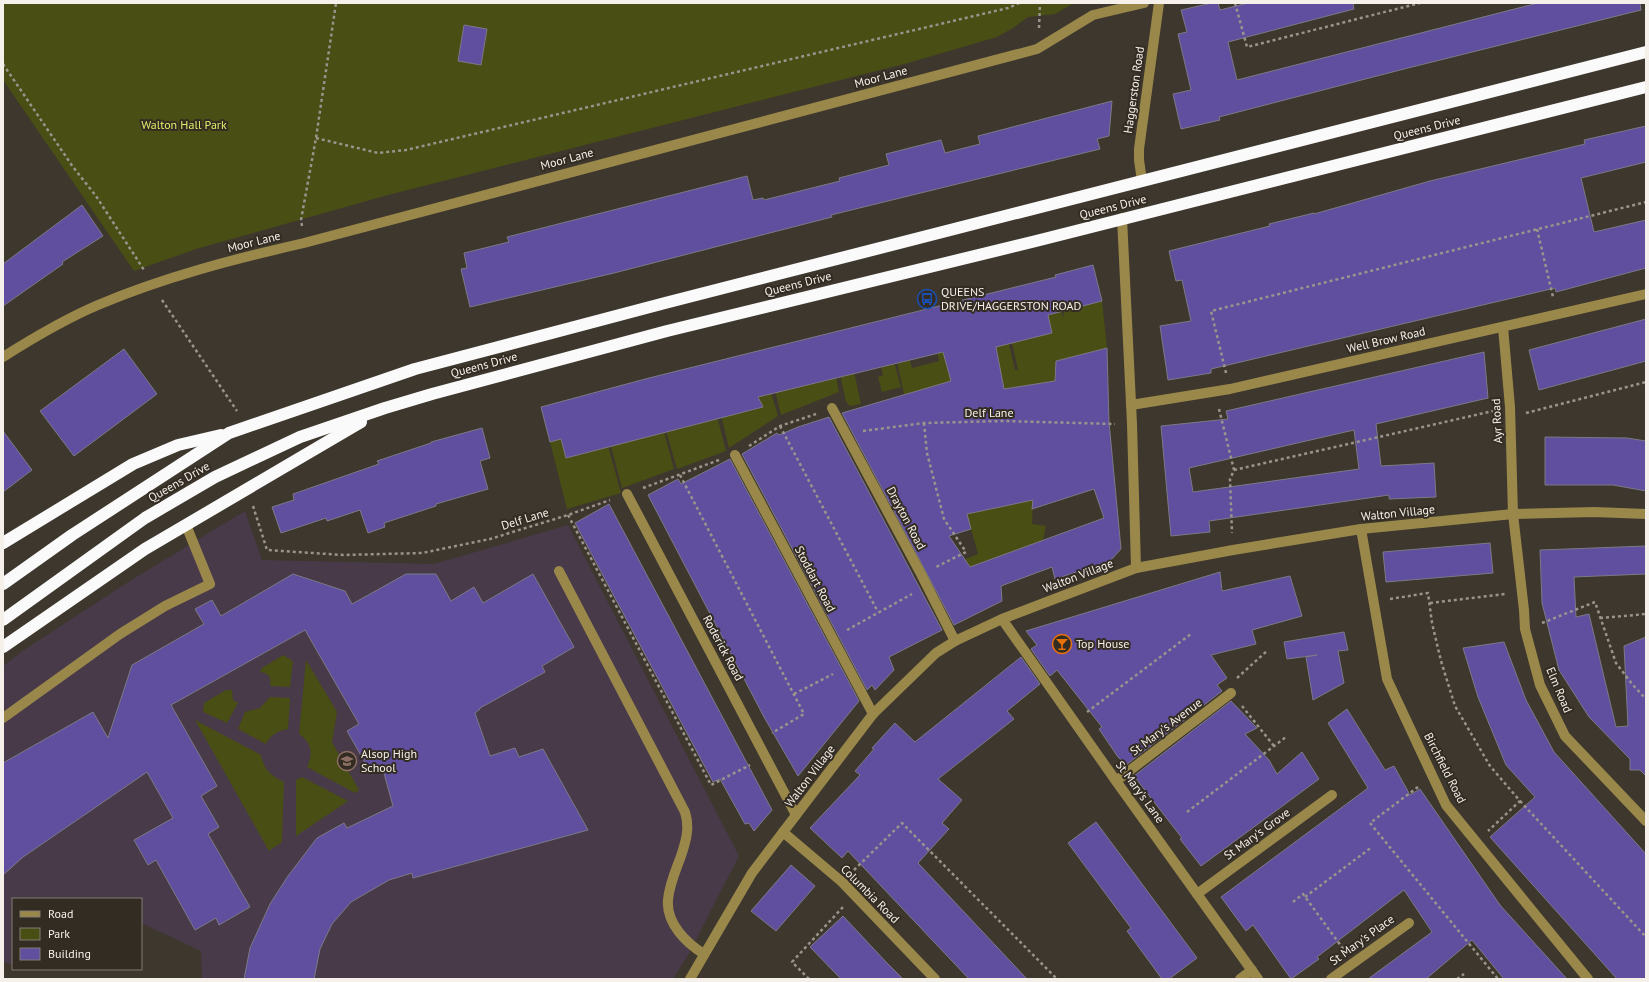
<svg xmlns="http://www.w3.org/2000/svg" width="1649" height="982" viewBox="0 0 1649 982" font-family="'PT Sans',sans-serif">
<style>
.education{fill:#483a49}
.green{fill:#494e15}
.building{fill:#604e9f;stroke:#7b7a86;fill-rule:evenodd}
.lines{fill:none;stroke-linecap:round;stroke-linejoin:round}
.path{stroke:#9a948c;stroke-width:2.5;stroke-dasharray:3 3;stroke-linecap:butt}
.minor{stroke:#9a884b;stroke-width:10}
.highway{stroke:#fafafa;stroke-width:12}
.labels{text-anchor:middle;stroke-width:4;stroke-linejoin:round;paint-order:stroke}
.street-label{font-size:12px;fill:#f5f0ea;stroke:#332c23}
.park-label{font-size:12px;fill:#e1ed68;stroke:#332c23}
.poi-label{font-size:12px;fill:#f5f0ea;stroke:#332c23;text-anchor:start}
</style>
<rect width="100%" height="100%" fill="#3e372d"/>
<path class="education" d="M245 511 262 560 434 564 568 525 739 856 688 955 673 979H202L201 951 141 923V899H13V965L3 962V666L24 650 133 579Z"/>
<g class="green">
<path d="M3 3H1074L1055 14 1028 17 1013 28 997 37 908 63 388 195 196 249 134 271 3 80Z"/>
<path d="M1102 301 1107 348 1056 361 1054 419 1025 401 1024 386 1004 389 991 329 1005 326 1015 370H1018L1009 329 1026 340 1052 333 1048 315 1061 311 1063 318 1064 311Z"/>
<path d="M948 339 958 385 905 398 896 357 908 354 912 368 939 361 935 343Z"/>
<path d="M892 354 901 387 882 392 878 377 883 375 879 357Z"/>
<path d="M834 366 839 392 781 415 773 382 811 372 814 384 830 380 827 367Z"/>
<path d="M853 367 861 404 850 406 846 402 839 370Z"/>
<path d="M769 385 778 416 729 448 717 399 733 415 762 408 757 389Z"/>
<path d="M713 400 726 451 677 469 661 413 677 429 706 422 701 403Z"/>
<path d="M659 413 674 469 622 488 606 428Z"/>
<path d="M603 427 621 493 567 509 550 442 561 439 566 458 594 451Z"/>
<path d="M1033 500 1032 524 1046 526 1043 540 980 596 963 560 978 554 967 514Z"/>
<path d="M283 655 293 661 290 687 270 686C272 677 268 673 260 672L262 668Z"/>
<path d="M306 660 337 712 332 742 359 790 355 793 307 767C313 753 312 743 299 734Z"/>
<path d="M226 690H232L233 700 238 703 227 723 203 712 204 703Z"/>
<path d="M270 697 290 698 288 729C278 731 271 734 266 744L238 729 245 712 260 708Z"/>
<path d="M195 720 261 755C265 771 269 774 284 782L282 842 269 851Z"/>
<path d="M302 777 348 801 296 836V780Z"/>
</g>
<g class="building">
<path d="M1212 3H1218L1220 10 1248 3H1353L1354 9 1228 42 1237 80 1538 3H1640L1641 10 1404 69 1219 117 1220 120 1181 129 1173 94 1191 90 1178 34 1187 32 1181 10Z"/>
<path d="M464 25 487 29 481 65 458 61Z"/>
<path d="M1112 101 1109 136 1097 139 1100 149 831 215 832 217 614 273 470 307 461 269 467 268 464 253 509 242 507 237 747 176 753 200 763 198 764 200 840 181 839 178 889 165 886 154 941 140 945 153 980 144 978 136Z"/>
<path d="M1646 126V162L1581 178 1594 232 1646 220V268L1556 292 1555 288 1211 369V373L1168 380 1160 326 1191 321 1182 280 1176 281 1169 251 1270 226 1269 224 1314 213V214L1430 181 1585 144 1584 140Z"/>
<path d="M82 205 103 236 62 262 63 264 3 306V264Z"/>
<path d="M1093 265 1102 301 1048 315 1052 333 996 347 1004 389 1055 381 1056 361 1107 348 1109 422 1121 549 1110 561 1055 579 1052 567 1001 586 1002 601 954 625 842 413 951 381 943 352 758 397 763 407 566 458 561 439 550 442 541 407 649 378 1056 277 1055 275ZM1094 489 1104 518 970 567 949 536 971 529 967 514 1033 500 1032 509Z"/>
<path d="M1646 319V361L1539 390 1529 350Z"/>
<path d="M124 349 157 394 74 456 40 411Z"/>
<path d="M1484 352 1488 398 1376 424 1381 466 1434 463 1436 497 1389 499V495L1209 521 1210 532 1171 536 1161 426 1228 419 1226 411ZM1354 430 1359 469 1193 492 1189 468Z"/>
<path d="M829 417 942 630 889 657 894 670 875 690 872 685 867 690 742 454 777 433 779 435 798 427Z"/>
<path d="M482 428 490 458 480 461 488 489 436 504V506L384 523 385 527 368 533 360 510 327 521 326 518 281 533 272 507 294 500 293 494 379 464 377 461 431 443V442Z"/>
<path d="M3 431 32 470 3 492Z"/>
<path d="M1545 437 1627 438 1646 441V491L1613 485H1545Z"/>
<path d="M730 459 859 701 798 776 764 717 648 495 678 479 681 484Z"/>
<path d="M609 504 772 810 754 831 749 823 745 824 720 779 713 782 575 523Z"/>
<path d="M1490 543 1493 573 1386 582 1383 552Z"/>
<path d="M1646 546V574L1574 577 1576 617 1589 614 1616 727 1628 726 1624 646 1646 637V776L1640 770H1630V759L1589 717 1559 670 1542 603 1540 550Z"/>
<path d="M1220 572 1222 591 1290 576 1302 616 1252 630 1256 644 1211 655 1227 678 1217 685 1222 691 1126 765 1118 757 1099 729 1102 727 1057 670 1050 676 1031 649 1037 645 1026 631Z"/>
<path d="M293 574 345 591 352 604 406 574H436L451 601 474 587 483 603 533 574 574 647 542 666 545 672 480 708V709L475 713 490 756 515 748 519 757 543 749 588 830 413 878 412 873 389 880 351 902 332 924 320 949 314 979H244L250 948 270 904 288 876 317 838 344 823 347 828 393 806 382 766 371 773 347 731 359 724 305 630 171 705 217 786 201 796 219 827 208 834 250 907 219 925 216 918 195 930 156 860 148 865 134 840 173 818 147 772 23 857 3 875V763L93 712 108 738 132 665 204 624 195 609 212 600 221 616Z"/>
<path d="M1344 632 1348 650 1338 651 1344 683 1313 700 1306 657 1317 655 1287 659 1284 642Z"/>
<path d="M1504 642 1526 700 1554 752 1646 854V979H1617L1490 837 1535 797 1506 765 1478 697 1463 648Z"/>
<path d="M1021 657 1040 684 1007 711 1014 719 938 779 962 800 942 823 949 829 918 863 1027 979H969L848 851 842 858 810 828 860 775 855 771 874 749 872 748 895 723 915 742Z"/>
<path d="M1231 701 1257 728 1245 734 1269 760 1277 774 1302 752 1319 779 1201 866 1180 839 1182 838 1134 776Z"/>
<path d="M1347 709 1385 770 1394 766 1410 795 1420 789 1500 905 1567 979H1504L1472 940 1426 979H1368L1432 932 1404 890 1317 957 1319 959 1291 979 1253 925 1246 931 1221 897 1368 788 1328 723Z"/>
<path d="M1096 822 1197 958 1169 979H1162L1127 931 1131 928 1068 843Z"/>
<path d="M791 865 815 886 776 931 751 911Z"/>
<path d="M843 916 887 963 903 979H841L810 947Z"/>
</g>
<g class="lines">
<g class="path">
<path d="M1235 3 1247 47 1420 3"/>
<path d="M1039 28 1040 3"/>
<path d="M3 64 73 167 96 196 144 270"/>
<path d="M316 138 378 153 406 150 1008 8 1019 3"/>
<path d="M302 226 301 220 316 138 336 3"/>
<path d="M1537 229 1553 297"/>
<path d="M162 300 237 411"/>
<path d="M1226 373 1211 311 1646 202"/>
<path d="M1219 409 1234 470 1230 479 1232 533"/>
<path d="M1526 413 1646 382"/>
<path d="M924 423 927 453 944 519 966 552 936 567"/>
<path d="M780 426 878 612"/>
<path d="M863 431 924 423 1003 421 1115 424"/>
<path d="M749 446 780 426 816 414"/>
<path d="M1234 470 1493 411"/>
<path d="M680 475 804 714 772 733"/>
<path d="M643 488 719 460"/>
<path d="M253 506 267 550 343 555 422 553 490 539 568 515 610 500"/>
<path d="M568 515 711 785 750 765"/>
<path d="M1390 599 1428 593 1432 623 1441 661 1455 706 1490 766 1520 801 1488 831"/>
<path d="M1430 603 1505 594"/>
<path d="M1600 618 1646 614"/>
<path d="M1542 623 1595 602 1616 663 1632 684 1646 699"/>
<path d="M847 630 912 594"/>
<path d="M1237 678 1268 650"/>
<path d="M794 694 833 674"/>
<path d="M1242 706 1274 746"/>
<path d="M1087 712 1191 634"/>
<path d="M1418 787 1370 823 1498 979"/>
<path d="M1520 801 1646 937"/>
<path d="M1187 812 1286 737"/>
<path d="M854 870 902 823 1057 979"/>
<path d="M1305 897 1372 847"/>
<path d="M1293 902 1303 894 1344 950"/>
<path d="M809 979 792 962 843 907"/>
<path d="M1457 979 1464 974"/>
</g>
<g class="minor">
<path d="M1142 181 1139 160V149L1159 3"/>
<path d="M1122 218 1132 424 1136 568"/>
<path d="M1503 327 1510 407 1513 514 1524 610 1525 629 1540 685 1565 736 1646 821"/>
<path d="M3 357C33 338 65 319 98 305 164 277 234 259 304 243L1037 49 1093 15 1144 3"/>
<path d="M1131 405 1230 389 1646 294"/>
<path d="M832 408 921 574 955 641"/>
<path d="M735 455 873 714"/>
<path d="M627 494 796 815"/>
<path d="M1361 529 1387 679 1446 805 1588 979"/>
<path d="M559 571 685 812C690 828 686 841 681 856 676 870 669 885 668 900 666 923 686 943 704 954"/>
<path d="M1002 619 1116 781 1258 979"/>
<path d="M3 718 120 634 165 606 210 584 186 525"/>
<path d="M1116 781 1231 693"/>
<path d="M783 832 842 882 935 979"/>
<path d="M1197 894 1332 795"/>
<path d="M690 979 752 873 873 714 936 653 955 641 1002 619 1136 568 1233 550 1361 529 1513 514 1594 512 1646 514"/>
<path d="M1240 979 1252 970"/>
<path d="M1331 979 1409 923"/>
</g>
<g class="highway">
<path d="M3 543 133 464 178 445 221 435"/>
<path d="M3 584 72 535 229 433 415 369 665 303 1646 52"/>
<path d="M3 620 145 518 215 477 300 437 385 408 432 394 667 331 1036 241 1646 87"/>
<path d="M3 647 145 549 361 422"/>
</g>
</g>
<defs>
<g id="bus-ring" transform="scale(1)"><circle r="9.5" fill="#332c23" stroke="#1a4fb4" stroke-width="1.5"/><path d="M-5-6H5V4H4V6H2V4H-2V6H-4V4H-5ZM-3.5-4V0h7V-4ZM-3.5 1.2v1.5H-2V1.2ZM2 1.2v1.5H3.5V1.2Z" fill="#1a4fb4"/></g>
<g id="bar-ring" transform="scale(1)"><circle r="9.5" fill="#332c23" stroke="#e8710a" stroke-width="1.5"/><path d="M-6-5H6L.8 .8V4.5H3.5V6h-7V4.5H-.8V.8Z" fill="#e8710a"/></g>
<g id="school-ring" transform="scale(1)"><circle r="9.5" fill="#332c23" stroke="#8d6e63" stroke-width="1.5"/><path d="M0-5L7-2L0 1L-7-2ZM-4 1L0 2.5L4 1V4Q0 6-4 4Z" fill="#8d6e63"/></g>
</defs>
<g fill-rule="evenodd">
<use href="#bus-ring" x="927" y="299"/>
<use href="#bar-ring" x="1062" y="644"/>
<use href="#school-ring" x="347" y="761"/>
</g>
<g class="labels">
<g class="street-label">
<text transform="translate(881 77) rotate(-15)" y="4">Moor Lane</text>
<text transform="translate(1134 90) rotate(-82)" y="4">Haggerston Road</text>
<text transform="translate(1427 128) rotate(-14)" y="4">Queens Drive</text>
<text transform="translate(567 159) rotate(-15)" y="4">Moor Lane</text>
<text transform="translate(1113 207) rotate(-14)" y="4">Queens Drive</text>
<text transform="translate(254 242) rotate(-14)" y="4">Moor Lane</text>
<text transform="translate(798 284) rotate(-14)" y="4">Queens Drive</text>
<text transform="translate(1386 340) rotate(-13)" y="4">Well Brow Road</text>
<text transform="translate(484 365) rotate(-15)" y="4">Queens Drive</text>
<text x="989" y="417">Delf Lane</text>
<text transform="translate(1497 421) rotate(-93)" y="4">Ayr Road</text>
<text transform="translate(179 482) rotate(-30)" y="4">Queens Drive</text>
<text transform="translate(1398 513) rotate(-6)" y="4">Walton Village</text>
<text transform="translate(906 518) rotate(62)" y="4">Drayton Road</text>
<text transform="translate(525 519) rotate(-17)" y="4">Delf Lane</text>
<text transform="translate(1078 576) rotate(-21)" y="4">Walton Village</text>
<text transform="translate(815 579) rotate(62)" y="4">Stoddart Road</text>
<text transform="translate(723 648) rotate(62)" y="4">Roderick Road</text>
<text transform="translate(1559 690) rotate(67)" y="4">Elm Road</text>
<text transform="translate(1166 727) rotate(-37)" y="4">St Mary's Avenue</text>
<text transform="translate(1445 768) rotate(63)" y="4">Birchfield Road</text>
<text transform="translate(810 776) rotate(-53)" y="4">Walton Village</text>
<text transform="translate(1140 792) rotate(54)" y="4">St Mary's Lane</text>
<text transform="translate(1257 834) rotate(-36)" y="4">St Mary's Grove</text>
<text transform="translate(870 894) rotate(45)" y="4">Columbia Road</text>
<text transform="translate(1362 940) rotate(-36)" y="4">St Mary's Place</text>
</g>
<g class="park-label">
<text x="184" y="129">Walton Hall Park</text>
</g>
<g class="poi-label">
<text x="941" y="296">QUEENS<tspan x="941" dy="14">DRIVE/HAGGERSTON ROAD</tspan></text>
<text x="1076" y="648">Top House</text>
<text x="361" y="758">Alsop High<tspan x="361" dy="14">School</tspan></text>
</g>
</g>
<rect width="1649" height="982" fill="none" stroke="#f5f0ea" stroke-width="8"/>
<rect x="12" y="898" width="130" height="72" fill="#332c23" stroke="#817a73"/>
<rect x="20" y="911" width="20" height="6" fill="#9a884b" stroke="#817a73"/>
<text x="48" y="918" font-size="12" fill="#f5f0ea">Road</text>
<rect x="20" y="928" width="20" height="12" fill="#494e15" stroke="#817a73"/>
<text x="48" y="938" font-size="12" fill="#f5f0ea">Park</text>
<rect x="20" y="948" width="20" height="12" fill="#604e9f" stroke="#817a73"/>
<text x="48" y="958" font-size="12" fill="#f5f0ea">Building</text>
</svg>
